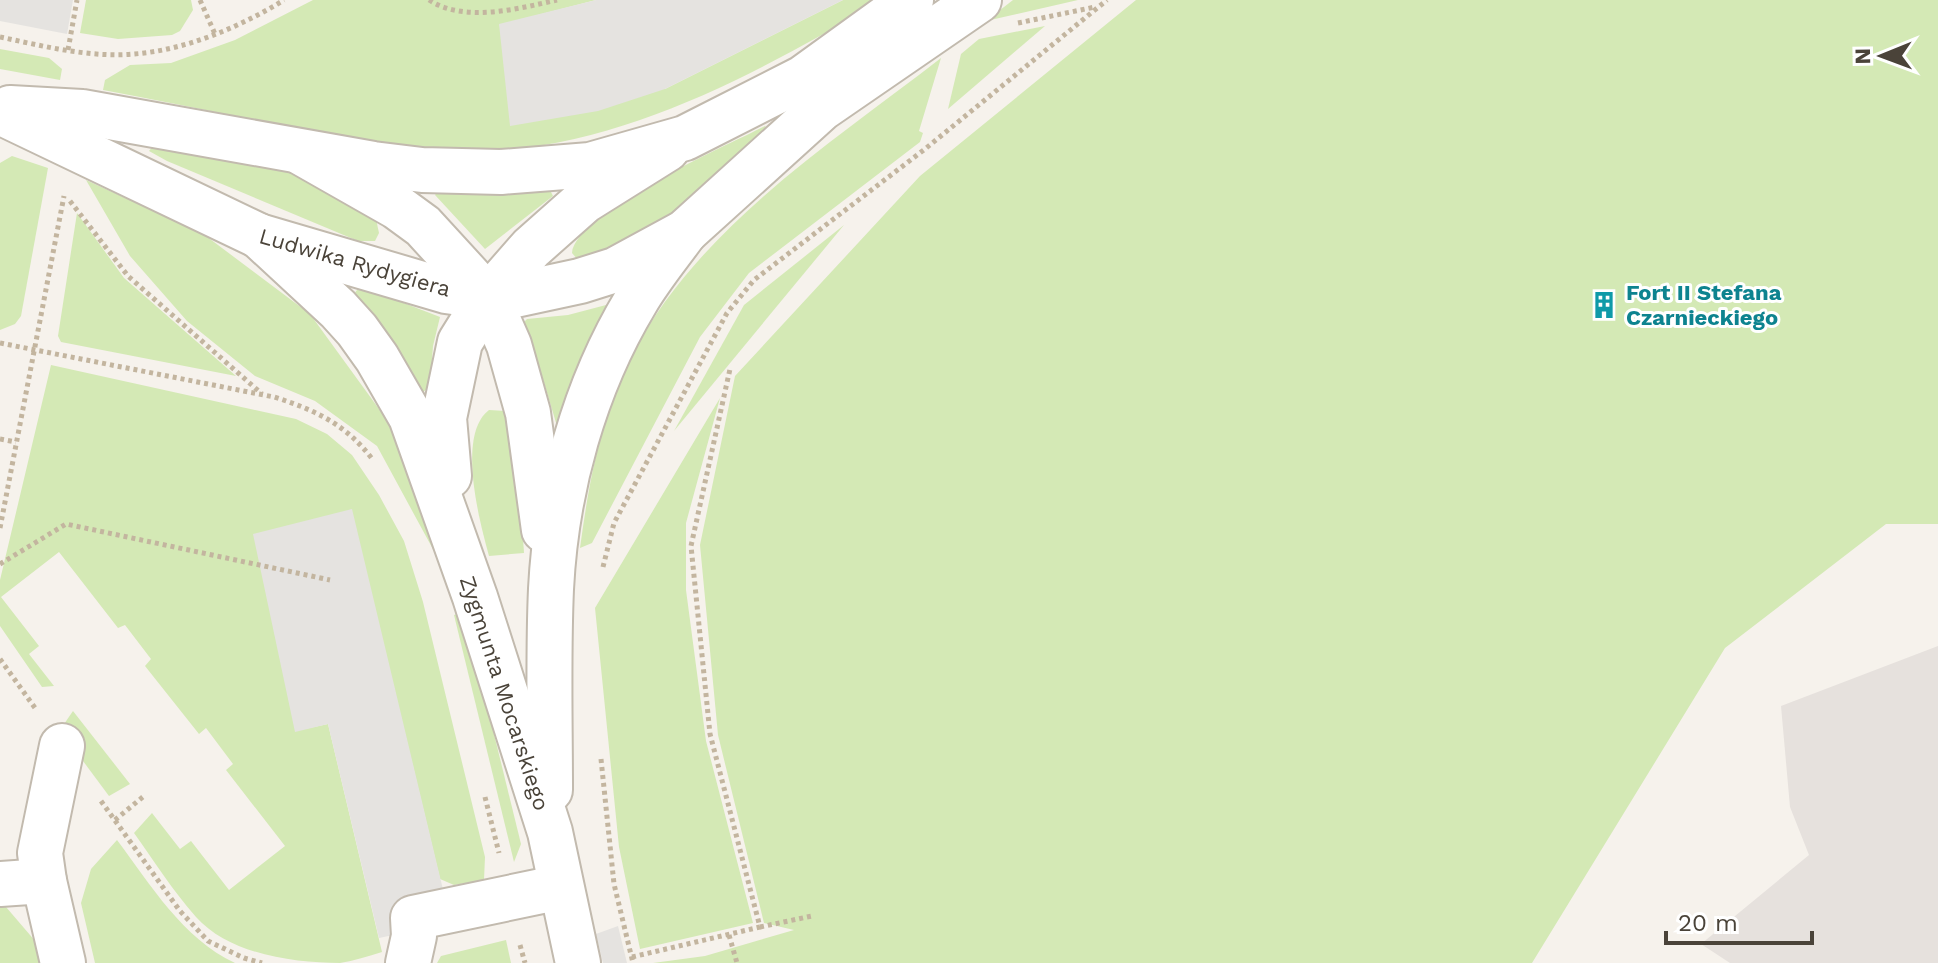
<svg xmlns="http://www.w3.org/2000/svg" width="1938" height="963" viewBox="0 0 1938 963" font-family="'Work Sans',sans-serif">
<style>
.industrial{fill:#e6e1dd}
.green{fill:#d4e9b5}
.parking{fill:#e5e3e0}
.lines{fill:none;stroke-linecap:round;stroke-linejoin:round}
.minor-casing{stroke:#c2baae;stroke-width:48}
.tertiary-casing{stroke:#c2baae;stroke-width:48}
.path{stroke:#c3b59f;stroke-width:5;stroke-dasharray:4 4;stroke-linecap:butt}
.minor{stroke:#fff;stroke-width:44}
.tertiary{stroke:#fff;stroke-width:44}
.labels{text-anchor:middle;stroke-width:6;stroke-linejoin:round;paint-order:stroke}
.street-label{font-size:22px;fill:#4a4339;stroke:#fff}
.culture-label{font-size:22px;font-weight:bold;fill:#0d838f;stroke:#fff;text-anchor:start}
</style>
<rect width="100%" height="100%" fill="#f6f2ec"/>
<path class="industrial" d="M1938 646V963H1730L1701 944 1809 855 1790 807 1781 706Z"/>
<g class="green">
<path d="M86 0H191L193 10 180 31 172 35 118 39 80 33Z"/>
<path d="M313 0H596L499 25 665 89 843 0H883C767 67 640 139 503 150 433 155 361 141 293 127 230 115 166 102 103 90L105 80 130 65 171 63 235 40Z"/>
<path d="M1013 0H1078L986 21Z"/>
<path d="M1136 0H1938V524H1886L1725 648 1532 963H653L705 956 794 930 764 923 718 735 700 545 735 376 920 176Z"/>
<path d="M1045 26 948 109 961 54 979 39Z"/>
<path d="M0 49 49 58 62 69 60 80 0 69Z"/>
<path d="M941 58 919 131 923 133 920 142 749 273 700 337 592 543 580 548C589 482 601 414 632 355 699 227 830 144 941 58Z"/>
<path d="M765 126 773 135 628 248 578 260 572 253C577 211 726 146 765 126Z"/>
<path d="M157 141 288 165 376 219 379 233 375 241H358L167 161 149 151Z"/>
<path d="M12 156 48 168 21 316 15 324 0 330V163Z"/>
<path d="M86 180 202 233 310 314 395 431 441 564 377 446 315 401 255 376 187 321 130 256Z"/>
<path d="M548 186 553 196 485 249 435 195 439 190Z"/>
<path d="M77 213 124 278 236 376 61 342 58 336Z"/>
<path d="M844 225 674 431 744 305Z"/>
<path d="M360 286 440 317 433 346 430 387 423 392 401 359 355 302 354 294Z"/>
<path d="M606 305 612 312 565 423 557 426 536 356 522 324 527 319 568 315Z"/>
<path d="M51 365 296 419 327 434 352 455 379 495 404 541 423 602 485 857 484 880 454 885 440 879 351 509 295 731 328 724 382 952C368 956 354 961 340 963 293 963 229 954 196 917 173 891 154 861 134 833L152 813 180 849 191 841 229 890 285 846 226 770 233 764 206 728 199 734 145 666 151 659 125 625 118 628 59 552 1 597 39 646 29 654 54 686 42 687 0 626V580Z"/>
<path d="M720 398 686 523V590L706 741 753 923 640 949 619 847 595 608Z"/>
<path d="M489 410 506 411 516 432 524 553 489 556C480 523 456 435 489 410Z"/>
<path d="M464 612 521 844 514 862 454 615Z"/>
<path d="M73 711 130 784 109 796 60 730Z"/>
<path d="M117 840C151 885 182 938 235 963H95L81 903 91 869Z"/>
<path d="M0 900 36 942 42 963H0Z"/>
<path d="M506 940 511 963H437L441 956Z"/>
</g>
<g class="parking">
<path d="M0 0H73L67 34 0 21Z"/>
<path d="M596 0H843L665 89 598 111 510 126 499 24Z"/>
<path d="M352 509 451 923 379 938 328 724 295 732 253 534Z"/>
<path d="M618 926 627 963H603L596 934Z"/>
</g>
<g class="lines">
<g class="minor-casing">
<g id="minor">
<path d="M302 153 397 207 423 226 488 297 509 345 528 413 544 530"/>
<path d="M259 236 338 309 357 330 377 358 411 417 475 597 550 832 578 963"/>
<path d="M449 476 444 418 460 342 488 297 531 248 584 201 667 149"/>
<path d="M62 746 40 853 44 881 63 963"/>
<path d="M550 790C550 723 548 656 551 589 556 490 584 387 636 301 650 277 669 254 685 232"/>
<path d="M0 884 44 881"/>
<path d="M408 963 414 936 413 918 561 887"/>
</g>
</g>
<g class="tertiary-casing">
<g id="tertiary">
<path d="M10 108 82 112 373 164 422 170 501 172 590 165 685 138 803 78 911 0"/>
<path d="M0 112 259 236 446 291 488 297 515 295 580 281 615 270 685 232 822 108 979 0"/>
</g>
</g>
<g class="path">
<path d="M200 0 215 34"/>
<path d="M429 0C465 23 517 9 557 0"/>
<path d="M1018 23 1095 7"/>
<path d="M0 37C43 46 90 58 134 54 186 50 240 27 284 0"/>
<path d="M68 50 77 0"/>
<path d="M70 201 128 276 262 394"/>
<path d="M0 343 274 397C315 410 346 424 373 460"/>
<path d="M0 439 16 442"/>
<path d="M0 528 64 196"/>
<path d="M0 564 66 524 330 580"/>
<path d="M603 567 614 523 727 313 754 280 925 149 1107 0"/>
<path d="M0 659 35 708"/>
<path d="M601 759 614 884 633 963"/>
<path d="M485 797 499 853"/>
<path d="M101 801 180 911 208 941 244 958 262 963"/>
<path d="M115 820 144 796"/>
<path d="M760 927 812 916"/>
<path d="M729 935 737 963"/>
<path d="M520 945 525 963"/>
<path d="M632 957 760 927 710 734 691 546 730 369"/>
</g>
<use href="#minor" class="minor"/>
<use href="#tertiary" class="tertiary"/>
</g>
<defs>
<g id="building-bare" transform="scale(2.16)"><path d="M-4-6H4V6H1V3H-1V6H-4ZM-2.5-4.3h1.7v1.8h-1.7ZM.8-4.3h1.7v1.8H.8ZM-2.5-1h1.7V.8h-1.7ZM.8-1h1.7V.8H.8Z" fill="#0f9aa8" stroke="#fff" stroke-width="2.5" paint-order="stroke"/></g>
</defs>
<g fill-rule="evenodd">
<use href="#building-bare" x="1604" y="305"/>
</g>
<g class="labels">
<g class="street-label">
<text transform="translate(355 262) rotate(16)" y="8">Ludwika Rydygiera</text>
<text transform="translate(505 693) rotate(72)" y="8">Zygmunta Mocarskiego</text>
</g>
<g class="culture-label">
<text x="1626" y="300">Fort II Stefana<tspan x="1626" dy="25">Czarnieckiego</tspan></text>
</g>
</g>
<g transform="translate(1882 56) rotate(269)" stroke="#ffffff" stroke-width="6" paint-order="stroke">
<path d="M0-6L14 30L0 20L-14 30Z" fill="#4a4339"/>
<text y="-12" font-size="22" font-weight="bold" text-anchor="middle" fill="#4a4339">N</text>
</g>
<path d="M1666 931v12h146v-12" fill="none" stroke="#4a4339" stroke-width="4"/>
<text x="1678" y="931" font-size="24" fill="#4a4339" stroke="#ffffff" stroke-width="6" paint-order="stroke">20 m</text>
</svg>
